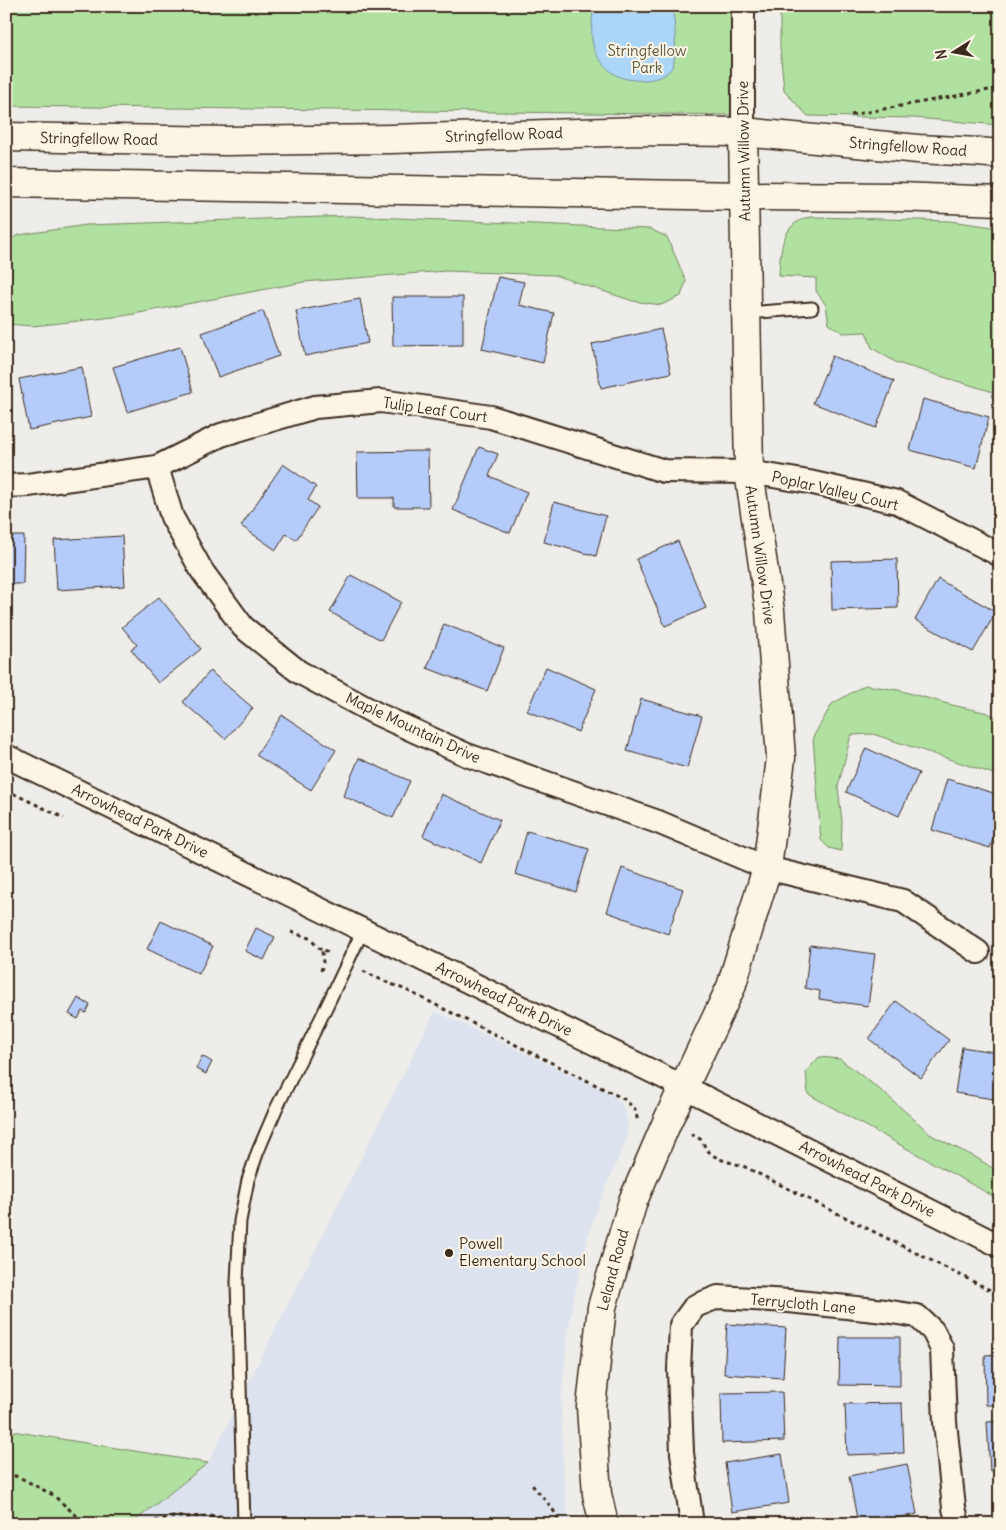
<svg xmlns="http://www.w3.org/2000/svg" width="1006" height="1530" viewBox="0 0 1006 1530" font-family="Delius,sans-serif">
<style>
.built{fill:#dde3ee}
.green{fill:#b0e1a1;stroke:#768660}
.water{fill:#acd6f7;stroke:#7f91a0}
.building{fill:#b5cbf9;stroke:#3b2a1e}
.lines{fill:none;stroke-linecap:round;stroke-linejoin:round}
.lane-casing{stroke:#3b2a1e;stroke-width:15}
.street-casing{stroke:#3b2a1e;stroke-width:26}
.secondary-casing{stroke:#3b2a1e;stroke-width:31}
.path{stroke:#3b2a1e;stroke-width:3;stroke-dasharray:4 4;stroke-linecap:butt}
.lane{stroke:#fcf5e5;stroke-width:11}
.street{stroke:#fcf5e5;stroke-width:22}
.secondary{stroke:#fcf5e5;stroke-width:28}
.poi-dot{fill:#3b2a1e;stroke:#fcf5e5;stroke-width:2}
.labels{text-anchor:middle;stroke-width:4;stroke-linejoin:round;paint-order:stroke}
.park-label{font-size:15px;fill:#58583f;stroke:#fcf5e5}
.street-label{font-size:15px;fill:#3b2a1e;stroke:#fcf5e5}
.poi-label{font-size:15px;fill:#3b2a1e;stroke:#fcf5e5;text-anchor:start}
</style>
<rect width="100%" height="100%" fill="#eeede9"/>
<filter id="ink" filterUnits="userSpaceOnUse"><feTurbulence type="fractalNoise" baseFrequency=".02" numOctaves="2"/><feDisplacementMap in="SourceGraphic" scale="10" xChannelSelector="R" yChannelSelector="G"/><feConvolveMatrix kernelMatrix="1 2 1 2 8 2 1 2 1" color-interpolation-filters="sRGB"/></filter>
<g filter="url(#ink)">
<path class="built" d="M435 1011 608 1092 615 1097 621 1103 627 1118 628 1125 626 1140 598 1206 588 1237 573 1301 568 1334 561 1400 563 1468 569 1524H131L208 1463Z"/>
<g class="green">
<path d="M6 6H743V115L6 106Z"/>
<path d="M780 6H1000V125L914 118 808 116 784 91 780 47Z"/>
<path d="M351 216 650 229 667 237 686 281 681 296 661 305 633 301 554 275 446 271 304 282 123 316 33 326 6 324V241L19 235 86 225Z"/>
<path d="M815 217 950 221 1000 228V394L897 363 872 348 866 332 843 333 829 324 826 305 816 291V278L779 276C780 256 780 228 803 219 806 217 812 217 815 217Z"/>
<path d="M865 685 898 690 952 705 988 713 1000 720V776L873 734 851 735 838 787 842 821 841 851 829 848 821 840 813 737 832 704Z"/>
<path d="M819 1057 840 1059 883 1092 933 1136 977 1158 1000 1173V1200L808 1094 806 1072Z"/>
<path d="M6 1430 208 1463 131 1524H6Z"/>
</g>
<path class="water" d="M593 6H672C675 21 678 54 672 67 664 83 629 83 616 75 606 69 595 56 593 45 590 33 593 19 593 6Z"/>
<g class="building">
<path d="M498 277 524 282 519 305 554 313 543 363 482 349Z"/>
<path d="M392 297H463V345L393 346Z"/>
<path d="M360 299 368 343 305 356 296 311Z"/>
<path d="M263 311 279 356 218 377 202 333Z"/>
<path d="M661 329 671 373 601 388 592 344Z"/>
<path d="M180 347 193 392 127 412 113 367Z"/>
<path d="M832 356 894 381 876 428 813 403Z"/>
<path d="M82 367 91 417 29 430 19 379Z"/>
<path d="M923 399 989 417 976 468 910 450Z"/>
<path d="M479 447 498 454 489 476 527 492 510 533 453 510Z"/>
<path d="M428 451 429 507H394V498H358L357 452Z"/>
<path d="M283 464 316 487 308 500 318 507 296 540 286 534 276 550 241 526Z"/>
<path d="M554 502 606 516 596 556 544 542Z"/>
<path d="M6 536H24L23 584H6Z"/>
<path d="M122 536 125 586 57 590 54 540Z"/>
<path d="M678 541 706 608 665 626 636 559Z"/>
<path d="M897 559 898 608 832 610 831 561Z"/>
<path d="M351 575 401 602 381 640 330 612Z"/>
<path d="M938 579 996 612 973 652 915 620Z"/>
<path d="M159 597 201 649 158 683 131 649 137 645 122 627Z"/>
<path d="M444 624 504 648 487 691 427 668Z"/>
<path d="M546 667 596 689 578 732 527 711Z"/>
<path d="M210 671 253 708 225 739 183 702Z"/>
<path d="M641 699 702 716 687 768 627 751Z"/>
<path d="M282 715 336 750 311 790 256 755Z"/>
<path d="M866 748 919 773 899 816 846 792Z"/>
<path d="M359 758 410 781 393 818 343 796Z"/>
<path d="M947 779 1000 795V817L990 848 932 830Z"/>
<path d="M441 794 500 820 481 863 423 836Z"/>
<path d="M527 831 589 849 576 892 515 874Z"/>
<path d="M622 868 683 889 668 934 607 912Z"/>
<path d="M161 921 213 946 199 974 147 949Z"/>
<path d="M256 928 275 937 264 960 245 951Z"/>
<path d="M810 945 875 954 868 1006 819 999 820 991 805 988Z"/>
<path d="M78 998 90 1005 86 1013 82 1011 78 1019 69 1014Z"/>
<path d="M896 1001 949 1040 921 1078 869 1039Z"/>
<path d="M962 1047 1000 1053V1100L955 1093Z"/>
<path d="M202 1056 212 1062 206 1074 196 1069Z"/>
<path d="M727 1324 786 1328 783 1378 724 1374Z"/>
<path d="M840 1337H900V1386L839 1385Z"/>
<path d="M1000 1354V1405H986L985 1355Z"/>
<path d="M782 1392 784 1441 722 1443 721 1393Z"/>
<path d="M902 1403 904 1453 847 1455 845 1404Z"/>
<path d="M1000 1421V1470L990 1471 987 1422Z"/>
<path d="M782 1454 789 1503 732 1512 725 1463Z"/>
<path d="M907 1464 917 1514 868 1524H858L849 1476Z"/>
</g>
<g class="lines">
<g class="lane-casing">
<g id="lane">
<path d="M746 313 812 308"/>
<path d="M244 1524 237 1282 240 1221 248 1180 258 1151 276 1109 323 1014 363 930"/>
</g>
</g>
<g class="street-casing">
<g id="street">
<path d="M743 132V6"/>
<path d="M157 467 172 517 202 571 243 627 299 672 375 713 467 755 658 822 767 868 903 901 978 952"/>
<path d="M6 486 28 485 157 467 221 435 315 407 381 401 491 417 664 471 749 472 809 482 897 502 1000 555"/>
<path d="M6 756 684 1087 1000 1246"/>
<path d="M692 1524 682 1453 679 1370 681 1325 695 1306 718 1297 789 1301 885 1311 917 1316 933 1331 942 1349 945 1422 954 1508 958 1524"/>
</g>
</g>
<g class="secondary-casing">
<g id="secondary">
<path d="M6 137 227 141 392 139 638 131 743 132 918 149 978 152 1000 154"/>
<path d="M6 183 745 196 899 197 1000 201"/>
<path d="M604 1524 597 1494 591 1407 602 1307 633 1201 667 1122 731 987 767 868 781 758 770 611 749 472 743 132"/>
</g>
</g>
<g class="path">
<path d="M851 115 1000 88"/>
<path d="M6 790 64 818"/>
<path d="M291 932 309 938 322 951 324 950 331 954"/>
<path d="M321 971 323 963 322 951"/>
<path d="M363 971 384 981 406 990 624 1099 635 1109 638 1122"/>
<path d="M691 1134 702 1140C708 1159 726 1161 743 1166L1000 1295"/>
<path d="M6 1473 21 1478 53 1495 86 1524"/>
<path d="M532 1485 552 1508 561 1524"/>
<path d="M139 1524 174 1517 225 1516"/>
</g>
<use href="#lane" class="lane"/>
<use href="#street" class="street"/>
<use href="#secondary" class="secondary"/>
</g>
</g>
<circle class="poi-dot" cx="449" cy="1253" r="5"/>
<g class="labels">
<g class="park-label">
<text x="647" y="56">Stringfellow<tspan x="647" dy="17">Park</tspan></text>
</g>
<g class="street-label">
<text transform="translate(504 135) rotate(-2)" y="5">Stringfellow Road</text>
<text transform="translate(99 139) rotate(1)" y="5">Stringfellow Road</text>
<text transform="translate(908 147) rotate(4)" y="5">Stringfellow Road</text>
<text transform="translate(744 151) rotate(-91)" y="5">Autumn Willow Drive</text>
<text transform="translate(435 410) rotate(8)" y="5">Tulip Leaf Court</text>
<text transform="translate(835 491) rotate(13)" y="5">Poplar Valley Court</text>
<text transform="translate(760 555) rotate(82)" y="5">Autumn Willow Drive</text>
<text transform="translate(413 728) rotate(25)" y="5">Maple Mountain Drive</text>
<text transform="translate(140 821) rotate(26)" y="5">Arrowhead Park Drive</text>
<text transform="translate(504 999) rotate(26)" y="5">Arrowhead Park Drive</text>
<text transform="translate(867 1179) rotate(27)" y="5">Arrowhead Park Drive</text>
<text transform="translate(613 1270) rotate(-75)" y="5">Leland Road</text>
<text transform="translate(803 1304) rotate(5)" y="5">Terrycloth Lane</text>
</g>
<g class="poi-label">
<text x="459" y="1249">Powell<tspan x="459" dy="17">Elementary School</tspan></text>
</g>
</g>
<rect width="1006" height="1530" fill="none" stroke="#fcf5e5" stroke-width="25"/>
<rect x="12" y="12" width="981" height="1505" fill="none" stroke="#3b2a1e" stroke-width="2" filter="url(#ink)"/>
<g transform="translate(954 52) rotate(259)" stroke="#fcf5e5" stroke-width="4" paint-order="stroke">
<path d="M0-4L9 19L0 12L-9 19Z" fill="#3b2a1e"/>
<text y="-8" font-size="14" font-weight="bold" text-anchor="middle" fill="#3b2a1e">N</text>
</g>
</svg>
